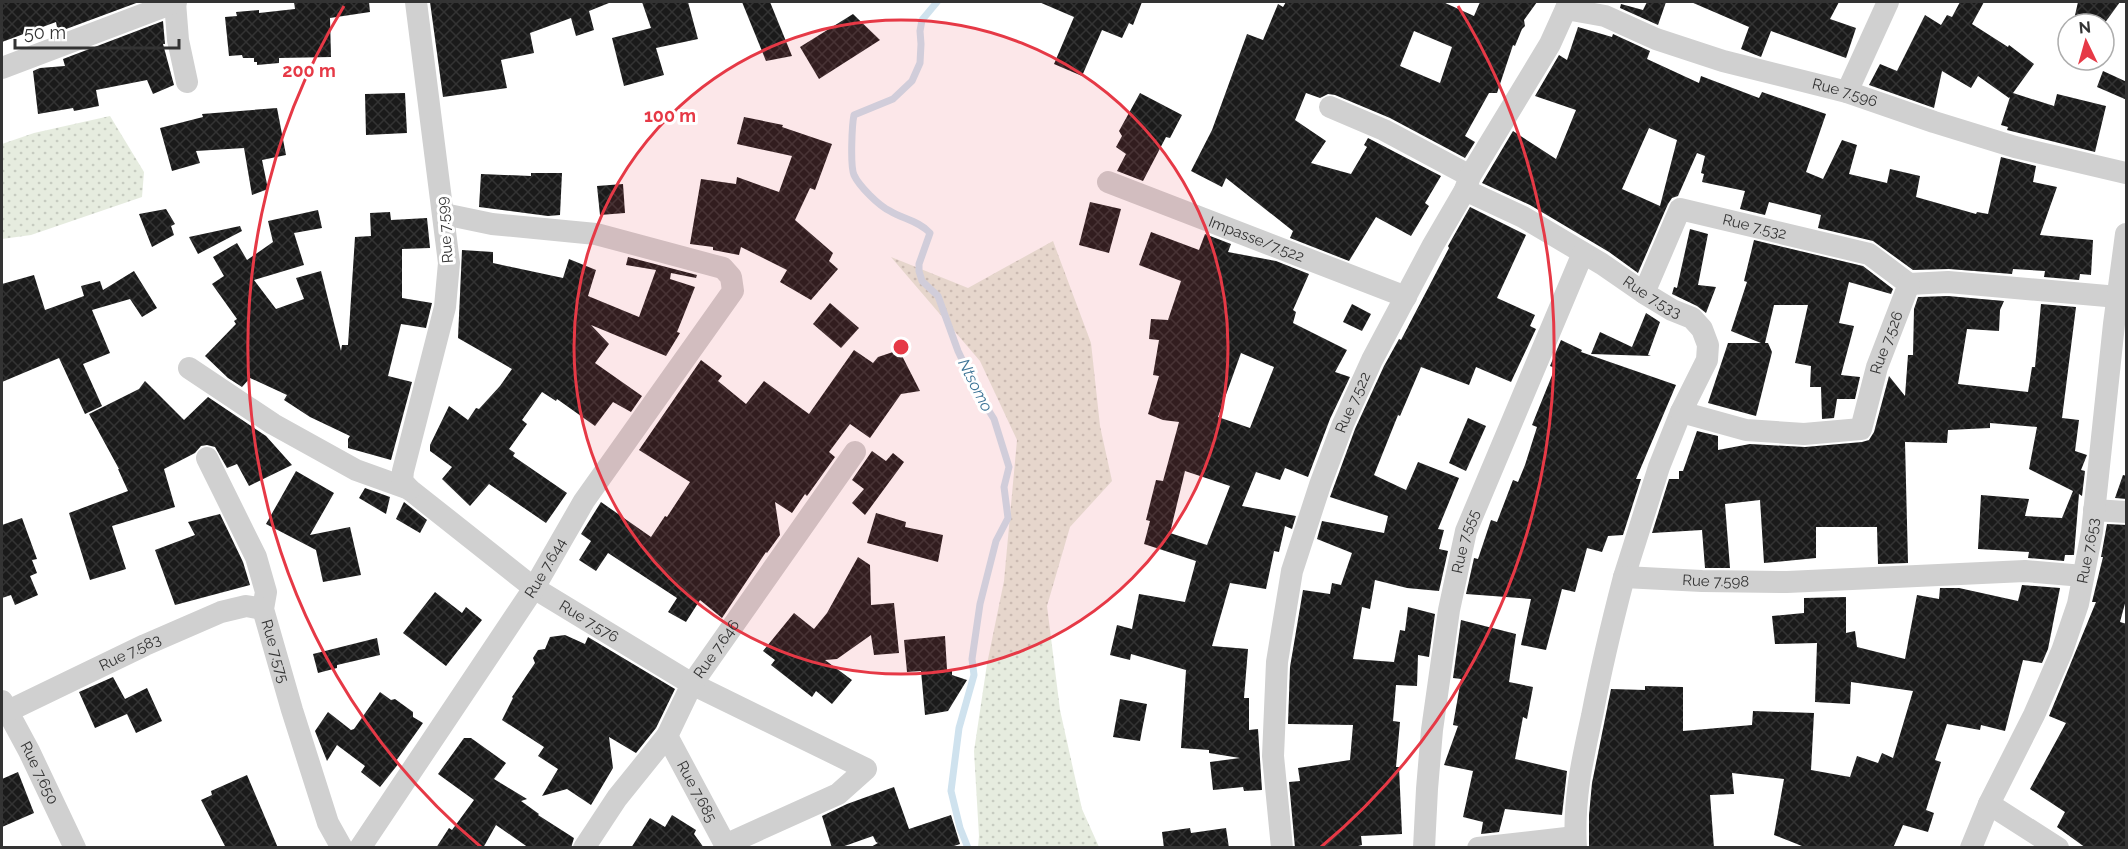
<svg xmlns="http://www.w3.org/2000/svg" width="2128" height="849" viewBox="0 0 2128 849" font-family="Raleway,sans-serif">
<style>
.grass{fill:url(#grass-dots)}
.lines{fill:none;stroke-linecap:round;stroke-linejoin:round}
.stream{stroke:#cfe2ee;stroke-width:7}
.building{fill:url(#building-cross-hatch);fill-rule:evenodd}
.minor{stroke:#d0d0d0;stroke-width:22}
.ring{fill:none;stroke:#e63946;stroke-width:3}
.labels{text-anchor:middle;stroke-width:6;stroke-linejoin:round;paint-order:stroke}
.street-label{font-size:15px;fill:#333;stroke:#fff}
.water-label{font-size:16px;font-style:italic;fill:#3f7597;stroke:#fff}
.centre{fill:#e63946;stroke:#fff;stroke-width:3}
.ring-label{font-size:18px;text-anchor:middle;font-weight:bold;fill:#e63946;stroke:#fff;stroke-width:6;stroke-linejoin:round;paint-order:stroke}
</style>
<defs>
<pattern id="grass-dots" width="8" height="8" patternUnits="userSpaceOnUse" patternTransform="scale(1.5)"><rect width="8" height="8" fill="#e6ecdf"/><path d="M2 2h.1M6 6h.1" fill="none" stroke="#c6cbc0" stroke-width="1.8" stroke-linecap="round"/></pattern>
<pattern id="building-cross-hatch" width="8" height="8" patternUnits="userSpaceOnUse" patternTransform="scale(1.5)"><rect width="8" height="8" fill="#1a1a1a"/><path d="M0 0l8 8M0 8l8-8" fill="none" stroke="#333"/></pattern>
</defs>
<rect width="100%" height="100%" fill="#fff"/>
<g class="grass">
<path d="M110 116 144 172 142 197 31 235 2 239V144L34 133Z"/>
<path d="M1053 241 1091 343 1100 426 1112 481 1070 527 1047 606 1060 710 1082 809 1099 847H978L979 836 974 751 987 664 1004 581 1017 440 980 361 891 257 968 288Z"/>
</g>
<g class="lines">
<path class="stream" d="M937 2 922 20 920 31 921 44 920 63 912 81 893 99 854 115C852 124 850 166 854 175 859 186 879 206 890 211 903 219 919 221 930 233L919 264V271L922 281 938 296 958 351 979 395 994 419 1009 467 1004 487 1008 518 996 541 980 604 972 659 974 675 959 728 951 791 960 828 968 848"/>
</g>
<g class="building">
<path d="M2 2H139L58 32 56 22 2 42Z"/>
<path d="M294 2H369L370 12 330 18 331 57 279 58V63L257 65V62H254V58H243L242 55 229 56 225 17 237 16 236 12 259 10V13L295 9Z"/>
<path d="M430 2H608L609 3 589 11 594 30 576 36 571 18 530 33 534 53 501 60 507 88 443 97Z"/>
<path d="M642 2H688L698 39 656 48 664 75 624 86 612 38 651 28Z"/>
<path d="M742 2H770L792 56 766 61Z"/>
<path d="M1039 2H1142L1133 25 1129 23 1122 38 1102 30 1082 76 1054 64 1074 17Z"/>
<path d="M1286 2H1443L1474 16 1480 2H1537L1524 20 1525 26 1522 29 1515 46 1513 45 1497 93H1489L1465 136 1475 142 1465 158 1390 118 1335 95 1328 94 1320 98 1306 93 1295 120 1326 141 1311 163 1351 174 1367 147 1364 145 1368 138 1441 176 1425 203 1429 206 1411 236 1376 217 1349 261 1290 238 1293 231 1226 178 1222 187 1191 171 1212 130 1247 34 1263 40 1278 4 1283 7ZM1414 31 1452 47 1440 83 1400 66Z"/>
<path d="M1647 2H1666L1658 25 1620 8 1621 4 1643 10Z"/>
<path d="M1691 2H1839L1830 19 1856 28 1846 58 1771 31 1761 57 1741 49 1749 27Z"/>
<path d="M1960 2H1984L1972 24 2008 47 2009 45 2034 64 2013 93 2054 106 2057 94 2106 106 2095 152 2007 130 2008 127 2001 125 2010 97 2009 98 1978 76 1971 88 1942 71 1934 108 1869 85 1880 64 1897 71 1925 15 1941 25 1947 15 1952 17Z"/>
<path d="M2078 2H2120L2104 24H2073Z"/>
<path d="M853 14 880 40 819 79 800 47Z"/>
<path d="M163 21 165 44H163L174 85 153 94 147 80 96 90 99 106 74 111 73 108 38 114 33 71 40 68 65 66 63 59Z"/>
<path d="M1578 27 1612 37 1613 34 1650 51 1647 59 1699 83 1701 76 1759 98 1762 92 1826 114 1806 172 1823 179 1842 140 1857 145 1849 174 1887 183 1890 169 1920 176 1916 197 1976 214 1977 212 1988 214 2001 157 2036 166 2033 182 2057 187 2040 235 2093 240 2091 275 2080 274 2079 280 2044 277 2045 271 2013 269 2012 274 1949 269 1913 270 1873 241 1818 228 1821 215 1769 202 1765 215 1740 209 1745 191 1702 182 1704 174 1701 173 1705 156 1697 153 1678 196 1672 198 1668 204 1638 273 1609 252 1530 205 1482 183 1513 131 1556 159 1576 110 1535 96 1559 55 1567 60ZM1649 128 1677 140 1660 206 1622 189Z"/>
<path d="M2103 71 2127 82V100L2097 87Z"/>
<path d="M405 93 407 133 366 135 365 94Z"/>
<path d="M1140 93 1182 115 1170 138 1166 137 1143 181 1117 171 1126 154 1116 147 1122 136 1119 131Z"/>
<path d="M277 108 286 155 262 160 268 189 252 195 244 148 196 151 200 163 172 171 160 128 203 117 202 114Z"/>
<path d="M744 117 783 125 782 127 832 144 815 190 810 188 795 220 833 253 829 261 838 269 811 300 780 282 787 270 741 247 739 255 713 250V247L690 244 701 179 736 184 737 177 779 192 792 156 737 144Z"/>
<path d="M531 173H562L560 215 548 216 479 207 481 174 531 176Z"/>
<path d="M623 184 625 213 600 215 597 186Z"/>
<path d="M1090 202 1121 209 1109 253 1079 245Z"/>
<path d="M1470 207 1526 235 1497 298 1535 315 1530 326 1536 329 1511 382 1476 367 1469 385 1421 367 1400 416 1398 415 1374 475 1406 490 1418 462 1459 478 1438 529 1444 530 1439 549 1448 551 1439 591 1407 588 1375 580 1370 609 1362 607 1353 659 1394 662 1400 630 1405 631 1408 607 1435 614 1429 657 1418 655 1417 686 1396 685 1393 721 1400 722 1396 767H1399L1402 834 1361 836 1362 845 1350 848H1295L1289 782 1300 781 1298 768 1350 760 1353 725 1288 724 1290 667 1303 590 1330 594 1332 583 1341 585 1352 553 1317 539 1322 521 1384 533 1388 516 1330 497 1355 429 1384 366 1399 339 1401 340 1449 248 1448 246Z"/>
<path d="M166 209 175 224 171 226 174 235 152 247 139 214Z"/>
<path d="M318 210 322 228 294 233 304 265 254 280 276 309 304 299 296 278 321 271 341 351 342 345H348L355 237 371 236 370 213 390 212 391 220 427 218 430 248 402 249V298L432 303 426 328 401 324 388 376 412 382 391 460 348 448V439L350 436 310 417 284 400 287 395 250 378 242 387 228 378 205 356 236 324 234 321 237 319 212 284 224 276 213 257 237 243 247 260 273 242 268 221Z"/>
<path d="M240 226 242 231 198 254 189 237Z"/>
<path d="M1690 229 1708 234 1698 285 1716 287 1706 313 1697 306 1672 294 1674 287 1677 288Z"/>
<path d="M1151 232 1199 250 1205 234 1231 244 1228 252 1276 261 1309 274 1293 310 1296 312 1293 323 1347 350 1335 372 1350 377 1330 419 1308 477 1285 468 1280 480 1256 472 1242 506 1296 516 1292 529 1285 526 1279 552 1274 551 1266 589 1230 583 1212 646 1248 649 1244 698H1249V730L1258 729 1262 790 1244 791 1243 787 1213 790 1210 762 1240 758 1209 753V750L1181 748 1186 670 1131 654 1130 660 1110 655 1117 625 1132 629 1139 594 1185 602 1196 561 1144 544 1150 521 1146 520 1156 480 1163 481 1179 422 1163 420 1148 414 1159 376 1153 375 1159 340 1149 339 1151 319 1168 320 1181 281 1139 265ZM1241 353 1274 367 1250 428 1218 417ZM1185 471 1230 486 1207 545 1170 533Z"/>
<path d="M1754 240 1863 266 1893 289 1891 294 1849 282 1839 323 1854 326 1841 375 1860 377 1855 399H1837L1834 418 1822 419 1821 387H1810L1811 366 1795 363 1808 305H1774L1765 343H1768L1772 352 1756 416 1708 403 1728 343H1761L1731 331 1747 282 1744 281Z"/>
<path d="M462 250 493 252V263L563 278 569 259 596 270 588 296 639 317 656 270 626 265 628 257 697 275 696 278 671 273 670 279 695 287 677 332 680 333 666 356 591 325 609 344 595 363 642 396 631 412 613 402 595 426 557 399 556 401 542 392 522 420 527 424 509 449 515 453 513 456 567 493 546 523 489 484 470 506 442 479 452 467 430 451V445L449 406 468 420 476 408 479 409 500 386 512 369 458 338Z"/>
<path d="M134 271 157 308 142 317 130 299 92 310 110 353 83 364 102 406 85 414 59 358 2 382V284L34 275 45 310 84 296 81 286 100 281 103 290Z"/>
<path d="M1948 296 2004 301 2000 310 1999 331 1967 329 1958 384 2028 392 2032 367H2035L2041 304 2076 307 2062 418 2079 420 2075 451 2087 455 2081 470 2085 471 2082 496 2079 494 2074 555H2065L2064 561 2028 558 2029 552 1978 549 1981 495 2029 499 2025 516 2062 518 2073 491 2029 469 2037 427 1990 423V428L1948 430 1947 443 1905 442 1908 563 1878 564 1877 527H1816V558L1764 563 1760 500 1725 504 1730 568H1705L1702 530 1652 533 1669 479H1679V471H1683L1697 431 1718 436V450L1750 444 1805 447 1862 442 1869 440 1874 432 1889 376 1905 396 1908 355H1913L1914 309 1918 297Z"/>
<path d="M830 303 859 328 841 348 813 324Z"/>
<path d="M1352 304 1371 314 1362 331 1343 322Z"/>
<path d="M1646 313 1660 322 1648 355 1651 356 1591 354 1600 332 1632 347Z"/>
<path d="M1561 340 1582 350 1581 352 1676 385 1636 479H1641L1623 535 1608 536 1602 552 1587 548 1575 592 1562 589 1546 650 1521 645 1531 599 1466 594 1474 558 1478 559 1491 520 1497 522 1513 480 1518 482 1525 465 1537 427 1532 425 1555 368 1550 366Z"/>
<path d="M854 350 873 363 878 357 899 350 920 391 901 394 870 438 850 424 829 452 835 457 807 496 805 494 792 513 775 502 780 535 767 553 766 552 722 618 700 600 686 622 668 612 677 598 608 553 596 571 579 560 591 541 581 534 601 502 651 537 665 516 667 517 690 482 639 450 701 360 722 376 718 381 746 404 764 381 809 414Z"/>
<path d="M145 381 184 420 208 397 266 436 292 465 249 486 237 464 227 468 215 447 207 445 201 446 195 453 164 469 175 507 112 526 126 569 90 580 69 513 128 491 118 469H119L89 414 139 389Z"/>
<path d="M1468 418 1486 426 1466 471 1449 463Z"/>
<path d="M872 451 886 461 893 453 904 462 865 515 852 503 864 489 852 480Z"/>
<path d="M296 471 334 493 310 535 350 527 361 575 323 582 316 550 266 524Z"/>
<path d="M2123 475 2127 476V499L2115 498Z"/>
<path d="M365 488 390 497 386 514 359 498Z"/>
<path d="M404 502 427 520 420 533 396 519Z"/>
<path d="M876 513 906 522 905 527 943 535 938 562 867 543Z"/>
<path d="M220 514 243 562 250 585 175 605 155 550 195 535 188 522Z"/>
<path d="M22 518 37 559 32 560 37 573 30 576 38 595 15 605 11 595 2 598V525Z"/>
<path d="M2107 524 2127 525V596L2120 622 2127 624V848H2086L2057 827 2065 812 2030 789 2066 723 2049 716 2096 602H2092L2103 557H2101Z"/>
<path d="M858 557 870 565 871 605 894 603 899 653 874 655 871 635 837 659 825 660 852 680 832 704 816 691 812 697 771 665 775 660 763 651 794 613 814 629 827 613Z"/>
<path d="M2022 585 2060 588 2048 649 2042 663 2023 660 2005 731 1981 725 1980 730 1947 724 1935 760 1941 762 1926 810 1934 813 1928 832 1903 825 1893 848H1807L1774 835 1784 779 1732 773 1734 794 1710 795 1714 848H1589V815L1592 783 1611 689 1645 690V686L1683 687V731L1752 725 1753 711 1814 713 1811 770 1850 777 1857 756 1878 763 1882 753 1893 758 1913 691 1851 682 1850 704 1815 702 1817 643 1775 644 1772 616 1804 613V598L1846 597V633L1855 631 1857 647 1905 659 1917 595 1939 599 1940 588H1959L2018 601Z"/>
<path d="M435 592 462 613 466 607 482 620 446 666 403 633Z"/>
<path d="M1461 620 1516 634 1509 682 1533 687 1527 719 1523 717 1515 759 1567 771 1562 815 1505 809 1499 832 1481 834 1483 822 1463 817 1473 771 1444 765 1458 726 1453 725 1461 679 1453 678Z"/>
<path d="M565 635 585 644 588 637 675 689 656 728 636 753 609 737 613 768 591 805 567 789 542 796 558 769 538 756 544 747 502 720 513 698 512 697 535 663 533 658 538 650 545 649 550 637Z"/>
<path d="M945 636 947 670H952V675L967 680 948 711 925 715 921 671 907 672 904 640Z"/>
<path d="M377 638 380 655 337 665V668L318 673 313 654Z"/>
<path d="M113 677 125 699 147 688 162 721 136 733 127 714 95 728 79 692Z"/>
<path d="M380 692 391 700 395 699 413 712V717L423 723 396 761 399 763 380 787 361 772 365 766 337 745 327 761 315 731 328 712 351 730 354 729Z"/>
<path d="M1120 699 1147 704 1140 741 1113 737Z"/>
<path d="M464 738H471L506 763 494 779 527 799 521 801 539 814 538 815 574 838 571 848H529L496 825 483 848H436L449 828 452 830 474 800 438 774Z"/>
<path d="M18 772 34 813 2 827V779Z"/>
<path d="M247 775 278 848H226L201 800 212 795 211 791Z"/>
<path d="M894 787 909 829 951 815 960 844 948 848H869L878 843 876 842 873 836 839 848H832L822 816 847 804Z"/>
<path d="M672 815 696 830 694 834 704 848H631L650 818 665 827Z"/>
<path d="M1190 828 1191 833 1226 828 1229 848H1164L1162 832Z"/>
</g>
<g class="lines">
<g class="minor">
<path d="M175 2 178 40 187 82"/>
<path id="s1" d="M1566 9 1605 16 1656 39 1723 61 1847 92 1934 122 2015 147 2126 173"/>
<path d="M2 68 176 2"/>
<path d="M1847 92 1888 2"/>
<path d="M1330 107 1384 130 1470 176"/>
<path id="s2" d="M1108 182 1406 297"/>
<path id="s3" d="M1465 190 1523 217 1602 264 1644 293 1672 310 1692 318 1702 329 1708 345 1707 360 1681 412 1659 467 1624 577"/>
<path d="M1909 284 1948 282 2118 297"/>
<path id="s4" d="M1644 293 1680 209 1869 254 1909 284"/>
<path id="s5" d="M189 368 273 424 356 470 409 489 534 588 692 684 866 769 838 794 725 845"/>
<path id="s6" d="M1681 412 1746 430 1804 434 1861 429 1877 367 1909 284"/>
<path id="s7" d="M207 458 256 557 266 592 263 609 292 710 328 823 342 848"/>
<path d="M409 489 402 481 403 471 445 307 449 263 416 2"/>
<path d="M2094 510 2126 512"/>
<path id="s8" d="M2 701 29 751 75 848"/>
<path id="s9" d="M2 714 145 645 221 612 246 606 263 609"/>
<path id="s10" d="M667 736 727 848"/>
<path d="M1989 804 2058 848"/>
<path id="s11" d="M360 848 534 588 584 501 733 291 731 277 723 268 596 234 492 224 444 214"/>
<path id="s12" d="M584 848 617 798 667 736 692 684 855 452"/>
<path id="s13" d="M1282 848 1273 756 1277 662 1292 571 1320 485 1343 424 1372 360 1433 245 1465 190 1470 176 1550 44 1569 2"/>
<path id="s14" d="M1424 848 1427 789 1432 730 1449 610 1466 531 1583 253"/>
<path d="M1478 848 1575 837"/>
<path id="s15" d="M1576 848C1573 801 1582 761 1592 716 1601 669 1612 623 1624 577L1702 581 1787 582 2025 571 2083 576"/>
<path id="s16" d="M1971 848 1989 804 2034 715 2062 651 2078 604 2092 532 2114 324 2126 234"/>
</g>
</g>
<circle cx="901" cy="347" r="327" fill="#e63946" fill-opacity=".12"/>
<g class="ring">
<circle cx="901" cy="347" r="327"/>
<path d="M481 847A653 653 0 0 1 344 6M1458 6A653 653 0 0 1 1321 847"/>
</g>
<g class="labels">
<g class="street-label">
<text dy="5" stroke="none"><textPath href="#s1" startOffset="292">Rue 7.596</textPath></text>
<text dy="5" stroke="none"><textPath href="#s4" startOffset="168">Rue 7.532</textPath></text>
<text transform="translate(445 230) rotate(-95)" y="5">Rue 7.599</text>
<text dy="5" stroke="none"><textPath href="#s2" startOffset="159">Impasse/7.522</textPath></text>
<text dy="5" stroke="none"><textPath href="#s3" startOffset="216">Rue 7.533</textPath></text>
<text dy="5" stroke="none"><textPath href="#s6" startOffset="273">Rue 7.526</textPath></text>
<text dy="5" stroke="none"><textPath href="#s13" startOffset="458">Rue 7.522</textPath></text>
<text dy="5" stroke="none"><textPath href="#s14" startOffset="310">Rue 7.555</textPath></text>
<text dy="5" stroke="none"><textPath href="#s16" startOffset="321">Rue 7.653</textPath></text>
<text dy="5" stroke="none"><textPath href="#s11" startOffset="336">Rue 7.644</textPath></text>
<text dy="5" stroke="none"><textPath href="#s15" startOffset="368">Rue 7.598</textPath></text>
<text dy="5" stroke="none"><textPath href="#s5" startOffset="476">Rue 7.576</textPath></text>
<text dy="5" stroke="none"><textPath href="#s12" startOffset="240">Rue 7.646</textPath></text>
<text dy="5" stroke="none"><textPath href="#s7" startOffset="208">Rue 7.575</textPath></text>
<text dy="5" stroke="none"><textPath href="#s9" startOffset="142">Rue 7.583</textPath></text>
<text dy="5" stroke="none"><textPath href="#s8" startOffset="81">Rue 7.650</textPath></text>
<text dy="5" stroke="none"><textPath href="#s10" startOffset="63">Rue 7.685</textPath></text>
</g>
<g class="water-label">
<text transform="translate(976 385) rotate(63)" y="6">Ntsomo</text>
</g>
</g>
<circle cx="901" cy="347" r="9" class="centre"/>
<g class="ring-label">
<text x="309" y="77">200 m</text>
<text x="670" y="122">100 m</text>
</g>
<rect width="2128" height="849" fill="none" stroke="#333333" stroke-width="6"/>
<g transform="translate(2086 42) rotate(355)"><circle r="28" fill="#ffffff" stroke="#adadad" stroke-width="1.5"/>
<path d="M0-4.5L10 22L0 15L-10 22Z" fill="#e63946"/>
<text y="-9" font-size="16" font-weight="bold" text-anchor="middle" fill="#333333">N</text>
</g>
<path d="M15 39v9h164v-9" fill="none" stroke="#333333" stroke-width="3"/>
<text x="24" y="39" font-size="18" fill="#333333" stroke="#ffffff" stroke-width="4.5" paint-order="stroke">50 m</text>
</svg>
